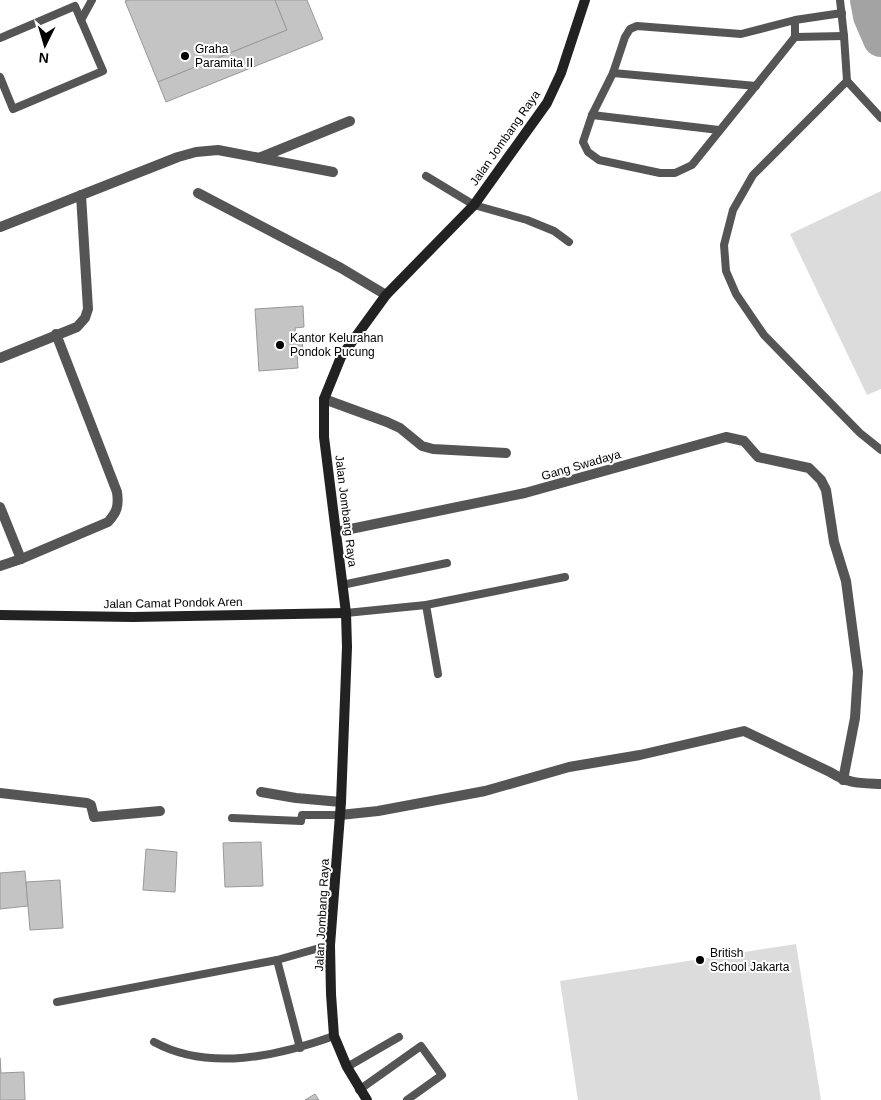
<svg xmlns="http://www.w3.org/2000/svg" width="881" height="1100" viewBox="0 0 881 1100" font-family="Arial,sans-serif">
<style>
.green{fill:#dcdcdc}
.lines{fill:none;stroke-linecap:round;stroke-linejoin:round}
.river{stroke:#a3a3a3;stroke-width:36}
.building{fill:#c4c4c4;stroke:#999}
.lane{stroke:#555;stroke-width:8}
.street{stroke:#555;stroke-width:10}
.secondary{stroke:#222;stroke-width:10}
.poi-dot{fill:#000;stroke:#fff;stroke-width:2}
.labels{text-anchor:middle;stroke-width:4;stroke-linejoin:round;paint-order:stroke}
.poi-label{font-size:12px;fill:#000;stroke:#fff;text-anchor:start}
.street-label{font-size:12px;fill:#000;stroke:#fff}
</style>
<rect width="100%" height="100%" fill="#fff"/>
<g class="green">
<path d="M881 191V389L867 395 790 234Z"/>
<path d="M796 944 821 1100H578L560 981Z"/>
</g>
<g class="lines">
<path class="river" d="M868 0 871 16 881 39"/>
</g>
<g class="building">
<path d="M129 0H275L287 30 158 82 125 1Z"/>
<path d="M275 0H307L323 39 166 102 158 82 287 30Z"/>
<path d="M303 306 304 327 295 328 296 338H302L303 352H297L298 368 259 371 255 309Z"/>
<path d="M261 842 263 886 225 887 223 843Z"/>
<path d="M146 849 177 852 175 892 143 890Z"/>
<path d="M25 871 28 906 0 909V873Z"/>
<path d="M60 880 63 928 30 930 26 882Z"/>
<path d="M0 1058 1 1073 24 1072 25 1100H0Z"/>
<path d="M315 1094 319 1100H305Z"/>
</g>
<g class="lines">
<g class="lane">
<path d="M840 0 844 36 847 81 881 118"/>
<path d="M81 20 92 0"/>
<path d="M795 20V37L692 165 675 173H660L599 160 588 152 583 142 592 115 613 73 625 37 630 29 637 26 741 34 795 20 842 13"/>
<path d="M795 37 844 36"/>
<path d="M0 38 75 6 103 71 13 109 0 77"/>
<path d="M613 73 756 86"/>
<path d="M847 81 753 175 733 210 724 245 726 271 736 294 764 335 860 433 881 450"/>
<path d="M592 115 719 130"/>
<path d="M426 176 474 205 527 220 554 231 569 242"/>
<path d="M342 585 447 563"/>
<path d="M426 605 438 674"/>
<path d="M346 613 426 605 565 577"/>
<path d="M232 818 301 821 302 815H340"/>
<path d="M277 960 300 1048"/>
<path d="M57 1002 277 960 330 945"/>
<path d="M154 1042C209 1072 278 1056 334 1036"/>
<path d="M347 1067 399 1037"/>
<path d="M359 1090 421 1046 442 1075 407 1100"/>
</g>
<g class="street">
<path d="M259 158 350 121"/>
<path d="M198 193 341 268 386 295"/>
<path d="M0 227 178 157 196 152 218 150 333 172"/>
<path d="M0 358 77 327 85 318 88 309 81 195"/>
<path d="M324 399 387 422 400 428 422 446 433 449 506 453"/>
<path d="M0 507 21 559"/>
<path d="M336 532 525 493 726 437 744 441 758 457 809 468 821 480 826 490 834 542 846 581 858 672 855 718 843 780"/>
<path d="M0 566 21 559 108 522C117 512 119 506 117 492L56 334"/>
<path d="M261 792 296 798 341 802"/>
<path d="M0 793 87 803 91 805 94 817 160 811"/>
<path d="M340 815 378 811 485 791 569 767 640 755 744 731 830 772C849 784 859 783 881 784"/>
</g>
<g class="secondary">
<path d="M0 615 133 617 346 613"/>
<path d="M367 1100 347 1067 334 1036 331 994 330 945 341 802 347 647 346 613 324 437V399L341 357 386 295 474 205 547 103 561 73 585 0"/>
</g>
</g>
<g class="poi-dot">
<circle cx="185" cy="56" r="5"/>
<circle cx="280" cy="345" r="5"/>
<circle cx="700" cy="960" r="5"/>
</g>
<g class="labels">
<g class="poi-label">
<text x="195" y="53">Graha<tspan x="195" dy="14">Paramita II</tspan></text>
<text x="290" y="342">Kantor Kelurahan<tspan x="290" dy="14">Pondok Pucung</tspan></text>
<text x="710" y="957">British<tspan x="710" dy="14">School Jakarta</tspan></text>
</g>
<g class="street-label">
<text transform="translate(505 138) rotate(-55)" y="4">Jalan Jombang Raya</text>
<text transform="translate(581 465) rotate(-16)" y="4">Gang Swadaya</text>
<text transform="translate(346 511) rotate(83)" y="4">Jalan Jombang Raya</text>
<text transform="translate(173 603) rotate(-1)" y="4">Jalan Camat Pondok Aren</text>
<text transform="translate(322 915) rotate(-87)" y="4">Jalan Jombang Raya</text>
</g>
</g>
<g transform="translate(45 45) rotate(185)" stroke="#ffffff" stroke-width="4" paint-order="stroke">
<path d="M0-4L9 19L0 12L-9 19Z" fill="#000000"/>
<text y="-8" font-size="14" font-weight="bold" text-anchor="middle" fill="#000000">N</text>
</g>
</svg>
